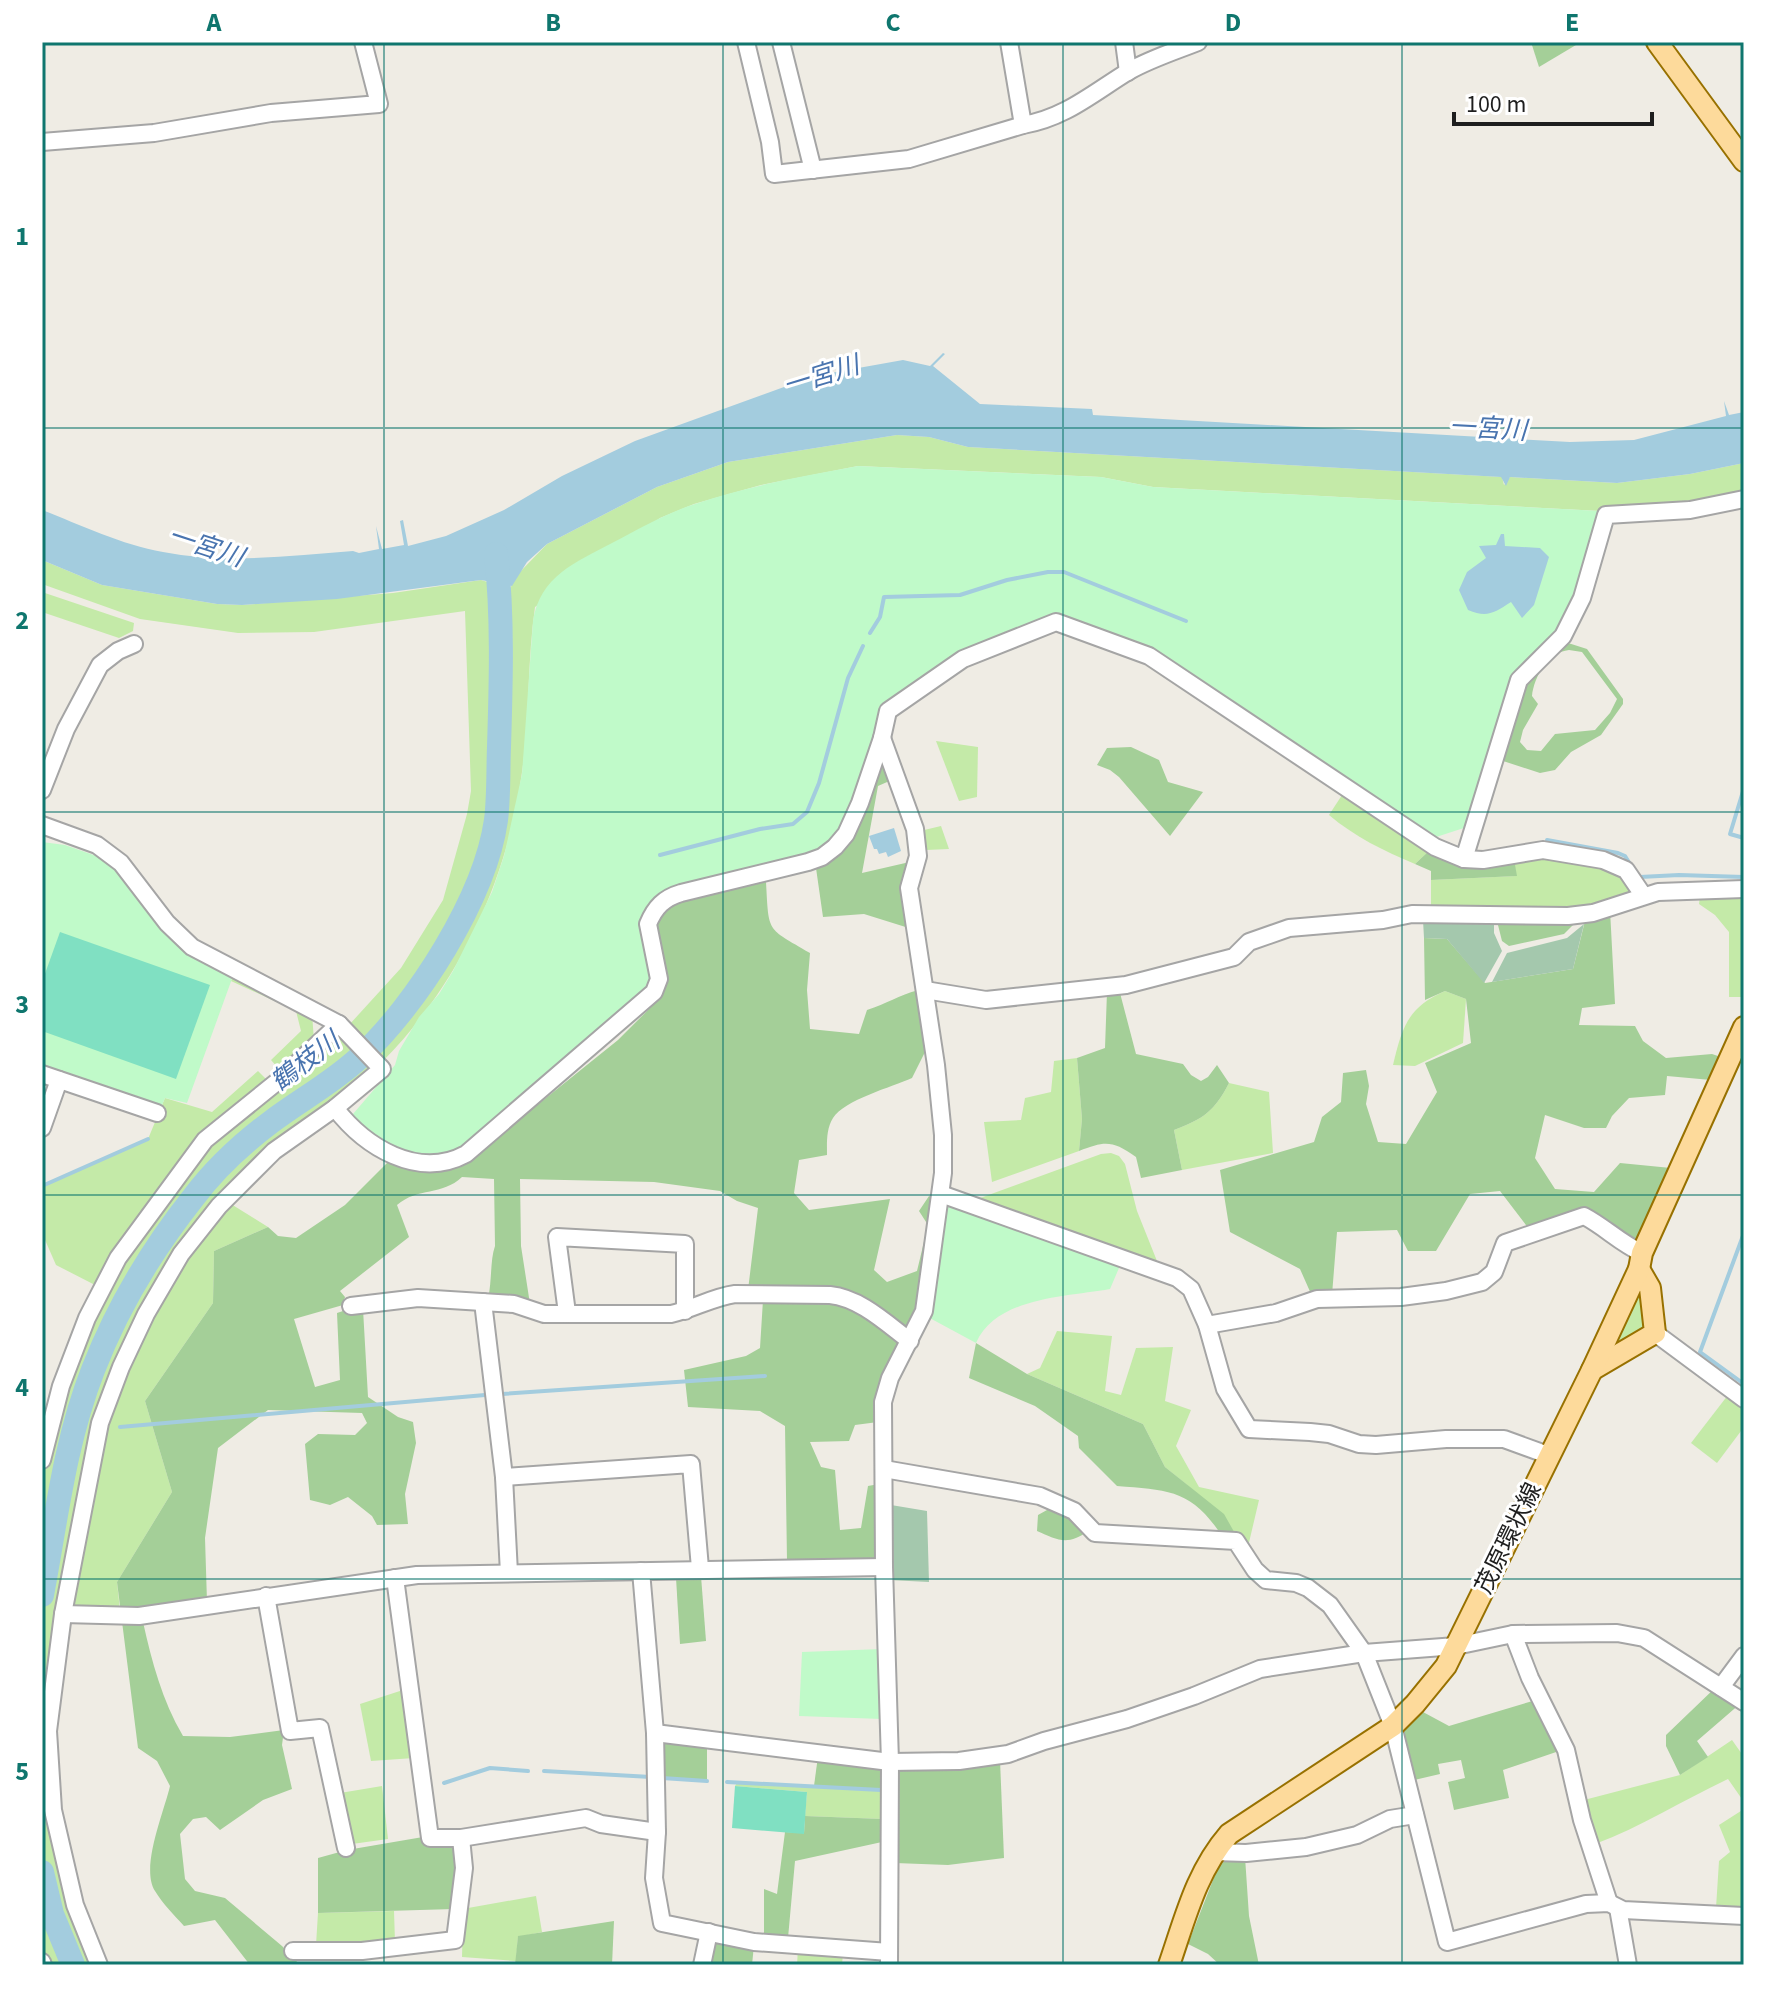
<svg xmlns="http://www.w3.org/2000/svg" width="1786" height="2007" viewBox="0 0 1786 2007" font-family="'Source Sans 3','Noto Sans JP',sans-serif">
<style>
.grass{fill:#c4eaa8}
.forest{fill:#a4cf98;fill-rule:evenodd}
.cemetery{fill:#a4c8ad}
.park{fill:#c0fac9}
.pitch{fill:#80e0c2}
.water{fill:#a3ccde}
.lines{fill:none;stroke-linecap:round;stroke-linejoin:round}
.stream{stroke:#a3ccde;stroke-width:4}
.river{stroke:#a3ccde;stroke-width:24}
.minor-casing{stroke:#a5a5a5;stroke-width:20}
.major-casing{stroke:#987100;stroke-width:24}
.minor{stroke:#fff;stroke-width:16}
.major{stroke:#fdda9b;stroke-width:20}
.grid{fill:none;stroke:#0f766e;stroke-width:2;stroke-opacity:0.55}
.labels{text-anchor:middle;stroke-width:6;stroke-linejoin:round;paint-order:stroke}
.street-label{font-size:24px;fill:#1e1e1e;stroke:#fff}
.water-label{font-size:26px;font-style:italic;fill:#4974af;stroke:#fff}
.neatline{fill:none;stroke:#0f766e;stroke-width:3}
.grid-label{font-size:26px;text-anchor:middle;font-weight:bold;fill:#0f766e}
</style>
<rect width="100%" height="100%" fill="#efece4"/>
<g class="grass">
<path d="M897 435 929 437 968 447 1502 477 1504 485 1510 477 1617 483 1690 474 1744 463V491L1638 510 1600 511 1153 487 1101 477 858 466 761 485 694 504 660 518 535 607C527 662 530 718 522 772 508 879 459 984 383 1061L372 1050C387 1033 404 1017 418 999 460 943 494 870 502 800L505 606 507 594 518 574 547 544 657 487 728 462Z"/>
<path d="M42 560 102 585 217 604 242 605 393 593 481 580 494 584 497 598 494 636 492 821 484 855 472 887 453 929 432 965 368 1046 349 1025 401 968 443 900 467 814 471 791 465 611 314 632 238 633 140 619 42 584Z"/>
<path d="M42 592 134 623 133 631 119 638 42 612Z"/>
<path d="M936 741 978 747 977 797 959 801Z"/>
<path d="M1344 792 1431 849 1415 864C1384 851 1355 837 1329 815Z"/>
<path d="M941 826 949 849 926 850 922 846 920 831Z"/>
<path d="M1545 855 1609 866 1636 891 1590 910H1431V880L1516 876 1514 859Z"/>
<path d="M1744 894V997H1729V932L1715 915 1699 904 1700 896Z"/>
<path d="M233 976 312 1013 314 1041 278 1068 271 1060 301 1031 296 1011 231 981Z"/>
<path d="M1445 991 1466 999 1463 1043 1415 1066 1393 1065C1402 1027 1408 1007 1445 991Z"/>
<path d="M339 1034 359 1054C311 1088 261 1120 220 1162 167 1215 111 1301 88 1372 67 1438 55 1505 42 1573V1480L57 1411 74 1361 113 1276 195 1159 327 1048Z"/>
<path d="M363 1058 373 1070 221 1199 126 1348 52 1651 48 1794 97 1965H77L58 1918 42 1854V1619L75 1444 92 1385 130 1294 155 1255 202 1193 269 1127 339 1080Z"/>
<path d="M1077 1058 1082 1119 1079 1151 992 1182 984 1122 1021 1120 1025 1098 1051 1092 1054 1061Z"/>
<path d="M258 1071 266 1079 263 1087 188 1148 141 1214 95 1285 56 1265 42 1233V1186L148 1139 165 1098 212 1112Z"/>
<path d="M1229 1083 1269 1092 1273 1153 1182 1170 1174 1130C1203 1119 1214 1112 1229 1083Z"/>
<path d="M1111 1153 1119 1156 1125 1164 1137 1211 1159 1266 972 1201 1101 1154Z"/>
<path d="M231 1204 268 1227 214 1251 213 1303 145 1401 172 1492 117 1582 120 1611 72 1608 105 1421 118 1383 186 1253Z"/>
<path d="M1642 1287 1648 1331 1605 1357 1638 1288Z"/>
<path d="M1057 1331 1112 1336 1105 1391 1121 1395 1136 1348 1173 1347 1165 1401 1191 1410 1176 1446 1199 1487 1259 1500 1247 1551 1186 1484 1165 1467 1143 1424 1027 1374 1040 1368Z"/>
<path d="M1728 1395 1744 1407V1427L1717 1463 1691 1443Z"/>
<path d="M406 1689 414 1758 371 1761 360 1704Z"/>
<path d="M1732 1740 1744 1757V1802L1728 1779C1683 1800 1641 1827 1595 1844L1584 1800 1680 1775Z"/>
<path d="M756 1782 883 1790V1819L805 1816 807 1792 735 1786 737 1783Z"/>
<path d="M382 1786 388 1839 352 1844 340 1793Z"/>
<path d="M1744 1809V1911L1716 1908 1719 1861 1730 1852 1719 1825Z"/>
<path d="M42 1888 50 1922 68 1965H49L42 1947Z"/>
<path d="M536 1896 542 1932 518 1937 516 1961 462 1957 463 1917 468 1908Z"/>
<path d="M394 1911 395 1943 316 1945 318 1913Z"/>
<path d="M798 1948 843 1953 842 1965H797Z"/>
</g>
<g class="forest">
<path d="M1531 42H1581L1539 67Z"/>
<path d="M1565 642 1587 649 1623 699V704L1601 735 1571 752 1555 770 1540 773 1500 760 1526 681ZM1569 650 1582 652 1617 699 1610 713 1595 730 1555 734 1541 751 1527 750 1520 742 1523 730 1538 704 1532 696C1534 677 1548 652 1569 650Z"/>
<path d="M1131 747 1159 760 1168 782 1203 792 1170 836 1119 777 1110 770 1097 765 1107 748Z"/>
<path d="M880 759 894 779 878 786 862 873 914 861 912 929 864 914 823 917 816 868C860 844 865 803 880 759Z"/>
<path d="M1431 849 1514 859 1517 876 1431 880V871L1415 864Z"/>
<path d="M766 882C769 934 766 927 810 953L807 990 810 1029 859 1034 867 1010C887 1004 898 995 919 990L927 1048 912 1078C892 1087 844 1100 833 1118 826 1129 827 1143 827 1155L799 1160 794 1193 809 1210 890 1199 874 1270 887 1282 917 1271 928 1225 919 1211 929 1196 937 1200 926 1288 907 1334 870 1309 748 1290 758 1208 737 1201 720 1191 654 1182 520 1179 521 1246 530 1304 488 1299C492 1282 490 1260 495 1246L494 1179 462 1177C442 1196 418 1187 397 1205L409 1237 340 1291 345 1297 343 1305 294 1319 315 1387 340 1380 337 1313 352 1308 363 1309 368 1397 398 1417 413 1422 416 1443 405 1494 408 1524 377 1525 372 1516 348 1497 330 1505 310 1500 305 1444 318 1434 355 1435 367 1423 362 1413 268 1410 218 1448 205 1538 207 1602 143 1622C152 1662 162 1700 183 1736L230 1737 284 1730 282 1745 292 1789 263 1800 220 1830 206 1817 193 1819 180 1834 185 1879 195 1891 225 1898 282 1946 300 1965H250L215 1920 184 1926C174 1915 163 1904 155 1891 140 1868 164 1812 170 1786L157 1761 138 1748 117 1582 172 1492 145 1401 213 1303 214 1251 268 1227 278 1236 296 1238 345 1205 389 1161 485 1147 618 1040 657 1001 664 986 654 934 658 915 672 903Z"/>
<path d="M1610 910 1615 1004 1582 1008 1579 1025 1635 1026 1643 1041 1666 1058 1712 1054 1721 1057 1711 1080 1667 1076 1665 1095 1629 1098 1612 1116 1606 1128H1584L1545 1115 1535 1158 1555 1189 1594 1192 1620 1163 1671 1168 1640 1239 1626 1240 1589 1213 1529 1229 1500 1191 1470 1194 1436 1251H1408L1397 1230 1337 1232 1332 1295 1312 1296 1300 1269 1230 1232 1220 1170 1314 1142 1322 1117 1341 1102 1343 1073 1366 1070 1369 1086 1366 1104 1378 1142 1406 1144 1437 1092 1425 1063 1471 1043 1466 999 1445 991 1425 1000 1424 938 1447 939 1485 983 1573 969 1586 917Z"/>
<path d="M1580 918 1564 934 1509 946 1502 941 1498 925 1500 922Z"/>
<path d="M1107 992 1120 993 1136 1054 1183 1064 1191 1075 1201 1081 1208 1077 1217 1065 1229 1083C1214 1112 1203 1119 1174 1130L1182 1170 1141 1178 1136 1157C1112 1140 1105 1141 1079 1151L1082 1119 1077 1058 1105 1048Z"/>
<path d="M831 1298 858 1310 905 1342 878 1422 855 1425 849 1441 810 1442 821 1467 835 1470 840 1530 861 1528 868 1486 879 1484 880 1559 787 1561 785 1426 760 1411 688 1407 684 1370 746 1356 760 1348 763 1300Z"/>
<path d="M976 1343 1027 1374 1143 1424 1165 1467 1224 1514 1237 1537 1222 1536C1192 1490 1169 1490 1117 1486L1079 1448 1078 1436 1035 1406 969 1378Z"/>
<path d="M1056 1505 1088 1531C1068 1546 1057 1540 1037 1531L1038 1515Z"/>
<path d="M701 1576 706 1641 680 1644 676 1578Z"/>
<path d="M1716 1687 1741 1703 1697 1741 1708 1757 1680 1775 1666 1746V1735Z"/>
<path d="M1536 1700 1562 1750 1503 1770 1509 1798 1454 1810 1448 1782 1465 1778 1461 1760 1438 1764 1440 1774 1410 1781 1400 1733 1423 1712 1449 1726Z"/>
<path d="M660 1736 707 1745V1781L662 1778Z"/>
<path d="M818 1756 884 1762 883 1790 814 1786Z"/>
<path d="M1000 1760 1004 1858 948 1865 895 1863 893 1769Z"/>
<path d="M805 1816 883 1819 882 1842 795 1861 788 1938 764 1937V1889L777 1894 785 1832 804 1833Z"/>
<path d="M423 1837 424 1844 453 1842 459 1849 454 1909 318 1913V1858L347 1850Z"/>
<path d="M1222 1857H1245L1249 1916 1259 1965H1220L1208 1954 1188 1944Z"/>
<path d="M614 1921 612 1965H515L518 1936Z"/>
<path d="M712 1941 754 1945 752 1965H707Z"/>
</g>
<g class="cemetery">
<path d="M1494 919V933L1502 951 1484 983 1447 939 1424 938 1423 920Z"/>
<path d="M1584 924 1573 969 1492 982 1507 953 1567 938Z"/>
<path d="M891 1505 927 1511 929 1582 889 1580Z"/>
</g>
<g class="park">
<path d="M858 466 1101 477 1153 487 1600 511 1562 628 1523 666 1470 826 1430 839 1153 654 1057 618 885 706 843 832 821 855 666 896 643 922 641 935 653 974 650 990 464 1150 448 1157 395 1154 362 1128 353 1114 395 1065 399 1051 419 1017 439 994 453 971 492 892 504 856 522 774 533 621C540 576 576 562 612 543 639 529 666 513 695 504 748 486 803 476 858 466Z"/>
<path d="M42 842 65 845 105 859 233 976 187 1103 165 1098 159 1112 42 1070Z"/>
<path d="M947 1202 1114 1262 1119 1268 1110 1289C1066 1297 996 1297 976 1343L926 1316Z"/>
<path d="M882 1649V1719L799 1716 802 1652Z"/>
</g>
<g class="pitch">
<path d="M60 932 210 985 176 1079 42 1031V982Z"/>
<path d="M735 1786 807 1792 804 1834 732 1828Z"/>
</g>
<g class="water">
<path d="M943 353 945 354 933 366 980 404 1092 409 1093 415 1570 442 1634 440 1726 416 1724 401 1729 415 1744 412V463L1690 474 1617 483 1510 477 1506 486 1501 477 968 447 929 437 897 435 728 462 657 487 547 544 527 562 512 586 481 580 337 599 242 605 217 604 102 585 42 560V510C81 525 122 545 163 552 225 564 291 556 353 551L359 553 379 549 376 526 382 549 404 545 400 521 403 520 408 546 446 536 504 510 562 476 635 441 795 383 836 372 903 360 930 366Z"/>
<path d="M1501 534H1504L1505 546 1540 548 1549 557 1534 605 1522 618 1511 602C1494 613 1487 618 1468 610L1459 590 1467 572 1486 558 1479 546 1496 545Z"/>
<path d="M894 828 901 851 888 857 886 852 879 854 877 849H874L869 836Z"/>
</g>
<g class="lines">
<g class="stream">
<path d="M870 633 880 617 884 597 960 595 1007 580 1048 572H1064L1186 621"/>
<path d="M1744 788 1730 834 1744 838"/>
<path d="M1547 840 1618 853 1625 856 1630 864"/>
<path d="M660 855 760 829 793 824 807 812 819 783 848 678 863 646"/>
<path d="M1637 875 1640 877 1679 875 1744 877"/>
<path d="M42 1186 148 1139"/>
<path d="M1744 1233 1700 1352 1744 1384"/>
<path d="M502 1394 765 1376"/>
<path d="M120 1427 485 1395"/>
<path d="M544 1771 651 1777"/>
<path d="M662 1778 707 1781"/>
<path d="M727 1782 881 1790"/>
<path d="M444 1783 490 1768 528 1771"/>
</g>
<g class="river">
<path d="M42 1595C56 1520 65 1441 93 1370 117 1308 151 1251 193 1198 214 1170 243 1143 271 1122 300 1100 332 1083 359 1058 416 1006 485 898 496 820 499 796 498 771 499 747 501 683 503 617 496 554"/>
<path d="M42 1872 52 1914 73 1965"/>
</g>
<g class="minor-casing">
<g id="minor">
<path d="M746 42 770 142 774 174 909 159 1023 125C1065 118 1093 93 1129 71 1150 59 1175 51 1198 42"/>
<path d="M781 42 813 170"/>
<path d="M1009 42 1023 125"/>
<path d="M1124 42 1128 72"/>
<path d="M42 142 154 133 271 113 379 104 363 42"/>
<path d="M882 738 915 829 918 856 909 888 936 1065 943 1135V1173L924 1311 890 1378 883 1402 884 1567 890 1762 889 1965"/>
<path d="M42 790 66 729 100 665 118 651 134 644"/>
<path d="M42 825 97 845 121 863 167 923 192 947 339 1024 382 1069 335 1108 274 1151 219 1206 181 1254 146 1314 121 1367 100 1423 63 1614 48 1731 53 1810 75 1905 99 1965"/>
<path d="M1464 859 1519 680 1563 636 1582 598 1606 515 1690 510 1744 499"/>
<path d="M925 990 986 1000 1126 985 1234 957 1249 942 1289 928 1383 920 1412 914 1568 916 1593 913 1658 892 1744 889"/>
<path d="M42 1074 157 1113"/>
<path d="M335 1108C365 1147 418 1180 466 1154L654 992 659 979 648 924C655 907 664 898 681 893L808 862 822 857 835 847 846 834 860 803 882 738 888 711 963 659 1056 622 1149 656 1435 847 1464 859 1483 860 1543 850 1603 860 1626 870 1643 895"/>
<path d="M42 1128 59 1080"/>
<path d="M941 1194 1177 1278 1191 1289 1207 1325 1225 1389 1249 1429 1310 1432 1329 1434 1359 1444 1376 1445 1446 1439H1504L1548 1455"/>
<path d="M483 1302 504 1477 509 1573"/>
<path d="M351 1306 418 1298 514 1304 544 1314H671C693 1309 713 1297 735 1294L830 1295C860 1298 886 1323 910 1341"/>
<path d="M567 1313 557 1237 685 1244V1311"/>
<path d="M1207 1325 1276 1313 1317 1299 1401 1297 1446 1291 1482 1282 1494 1272 1505 1243 1584 1216C1605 1227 1620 1243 1642 1253"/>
<path d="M1655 1333 1744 1399"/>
<path d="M42 1460 61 1386 87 1318 118 1258 205 1140 278 1081 339 1024"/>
<path d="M884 1469 1040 1496 1074 1511 1095 1533 1236 1541 1255 1570 1266 1580 1296 1583 1308 1588 1330 1605 1364 1653 1393 1726 1447 1942 1586 1904 1609 1903 1623 1910 1744 1916"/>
<path d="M504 1477 691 1464 700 1568"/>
<path d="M641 1571 655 1733 657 1832 654 1878 662 1923 754 1942 889 1952"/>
<path d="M395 1578 430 1838H461L586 1818 601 1824 657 1832"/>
<path d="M266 1596 290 1731 320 1728 346 1848"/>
<path d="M63 1614 139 1616 417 1575 884 1567"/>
<path d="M1513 1634 1530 1678 1566 1750 1582 1820 1609 1903"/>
<path d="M1721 1687 1744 1656"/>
<path d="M655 1733 890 1762 959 1761 1008 1754 1044 1741 1127 1719 1194 1696 1260 1669 1364 1653 1456 1646 1513 1634 1617 1633 1644 1638 1744 1702"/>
<path d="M1214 1852 1246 1853 1306 1847 1357 1835 1390 1819 1415 1815"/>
<path d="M1618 1908 1628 1965"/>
<path d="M293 1951H362L455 1940 464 1868 461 1838"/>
<path d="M42 1962 43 1965"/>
<path d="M702 1965 709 1932"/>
</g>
</g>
<g class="major-casing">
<g id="major">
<path d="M1657 42 1744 161"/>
<path d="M1592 1370 1655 1333 1650 1288 1639 1269"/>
<path d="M1169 1965C1185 1919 1196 1872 1229 1834L1393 1726 1415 1704 1446 1666 1592 1370 1639 1269 1642 1253 1744 1027"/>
</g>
</g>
<use href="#minor" class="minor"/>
<use href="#major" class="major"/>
</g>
<path class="grid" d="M384 42V1965M723 42V1965M1063 42V1965M1402 42V1965M42 428H1744M42 812H1744M42 1195H1744M42 1579H1744"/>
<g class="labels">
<g class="street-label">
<text transform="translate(1508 1538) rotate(-64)" y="8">茂原環状線</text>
</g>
<g class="water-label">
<text transform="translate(821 375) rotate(-17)" y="9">一宮川</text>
<text transform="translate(1488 428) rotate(3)" y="9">一宮川</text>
<text transform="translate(206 546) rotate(18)" y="9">一宮川</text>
<text transform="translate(305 1061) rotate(-37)" y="9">鶴枝川</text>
</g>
</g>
<rect width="1786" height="2007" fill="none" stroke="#ffffff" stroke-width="88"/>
<path d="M1454 112v12h198v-12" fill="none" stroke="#1e1e1e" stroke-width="4"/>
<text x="1466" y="112" font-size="24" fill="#1e1e1e" stroke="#ffffff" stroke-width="6" paint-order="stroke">100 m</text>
<rect x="44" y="44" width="1698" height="1919" class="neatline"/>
<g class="grid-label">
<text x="214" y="31">A</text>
<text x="553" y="31">B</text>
<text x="893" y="31">C</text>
<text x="1233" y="31">D</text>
<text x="1572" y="31">E</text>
<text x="22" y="245">1</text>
<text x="22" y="629">2</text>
<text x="22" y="1013">3</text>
<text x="22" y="1396">4</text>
<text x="22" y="1780">5</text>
</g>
</svg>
